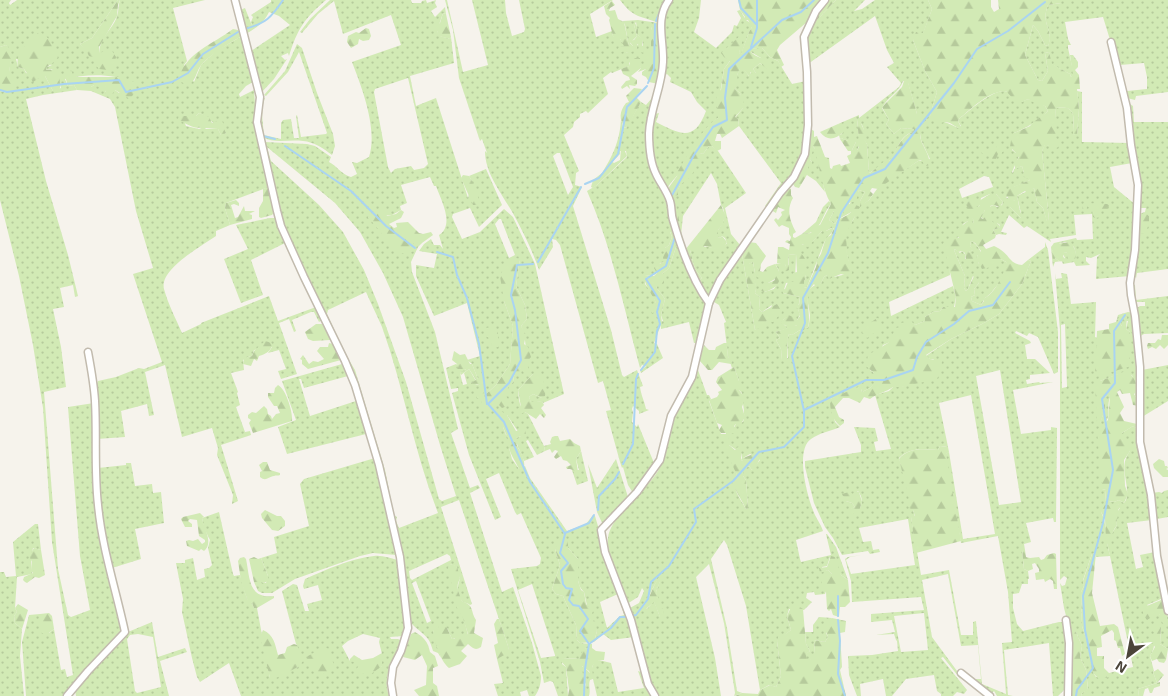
<svg xmlns="http://www.w3.org/2000/svg" width="1168" height="696" viewBox="0 0 1168 696" font-family="'Exo 2',sans-serif">
<style>
.grass{fill:url(#grass-dots);fill-rule:evenodd}
.forest{fill:url(#forest-firs);fill-rule:evenodd}
.lines{fill:none;stroke-linecap:round;stroke-linejoin:round}
.stream{stroke:#a9d4f2;stroke-width:2}
.minor-casing{stroke:#c2bbae;stroke-width:9}
.minor{stroke:#fff;stroke-width:6}
</style>
<defs>
<pattern id="grass-dots" width="8" height="8" patternUnits="userSpaceOnUse" patternTransform="scale(1.25)"><rect width="8" height="8" fill="#d2eab5"/><path d="M2 2h.1M6 6h.1" fill="none" stroke="#b6ca9c" stroke-width="1.8" stroke-linecap="round"/></pattern>
<pattern id="forest-firs" width="22" height="20" patternUnits="userSpaceOnUse" patternTransform="scale(1.25)"><rect width="22" height="20" fill="#d2eab5"/><path d="M5 1l3.5 6h-7zM16 11l3.5 6h-7z" fill="#b6ca9c"/></pattern>
</defs>
<rect width="100%" height="100%" fill="#f6f3ec"/>
<g class="grass">
<path d="M0 0H11L9 3 10 5 17 0H118L92 38 80 44 86 49 100 53C98 38 113 30 117 16 119 11 118 5 120 0H205L173 8 187 61 184 65 194 82 201 65 216 51 242 36 253 82 246 86 239 94 240 97 254 90 257 132 269 187 226 203 225 208 230 225 216 231V236C202 246 159 269 164 289 168 304 176 319 182 333L201 324V323L269 296 278 321 316 307 322 320 319 322 314 312H311L292 320 296 331 294 332 289 319 279 323 297 374 281 379 278 371 286 369 279 350 268 353 272 347 254 350 252 356 248 357 243 360 244 370 231 373 238 392 237 393 240 405 236 407 245 432 250 431 251 435 221 445 238 501 232 504 233 495 217 455 218 448 212 428 182 437 165 365 145 372 154 415 149 416 147 404 121 411 125 437 97 439 95 388 98 381 116 377 139 368 144 369 162 362 133 274 153 268 136 211 115 107 110 99 91 91V87L94 85H105L107 89 105 92 115 90 119 93 134 83C113 73 87 74 65 79L68 86 74 85 77 90 43 95 26 99 46 181 68 255 78 296 75 297 73 285 60 288 64 307 53 309 61 347 66 387 44 392 58 569 68 615 71 617 90 610 80 556 68 407 94 403 96 502 122 633 66 696H26L22 642 29 615 40 614V617L49 633 54 629 61 670 65 669 67 677 73 675 52 542 43 408 33 345 19 276 0 200V91L8 93C8 86 8 79 9 72 10 61 14 54 6 45L0 47ZM16 59 52 65 47 67 46 70 52 69 58 77 61 88 53 91 45 76 26 73 24 69 18 67ZM199 113C209 117 216 126 226 133L221 135 218 129H206L204 127 199 129 186 126 182 116H196Z"/>
<path d="M271 0H326C304 19 298 28 289 56L288 53 281 56 285 60 287 59 274 79 261 93 240 10 245 8 253 28 251 22 253 17 251 15 271 2ZM269 12 279 16 290 25 251 51 246 34C256 28 264 23 269 12Z"/>
<path d="M330 0H411L412 3H421L422 1 426 0 427 3 436 0 435 3 437 7 431 11 435 17 445 7 446 14 443 13 437 31 440 36 450 39 451 37 454 63 410 76 416 106 436 98 468 198 472 181 469 176 486 169 502 205 479 227 470 208 453 214 452 217 462 239 480 232 504 209 513 217 535 264 564 394 543 403 542 401 531 403 529 397 533 394 542 398 533 374 518 390C519 400 519 409 528 414L544 446 545 451 537 455 528 440 526 441 534 457 524 461 517 444 509 448 512 459 519 469 525 466 530 478 567 531 586 524 593 515 595 516 618 594 600 602 607 628 620 616 624 615 618 594 628 618 634 637 611 640 603 634 594 642 597 631 590 619 584 592C575 584 578 570 578 559L568 548 555 549 560 565 552 589 556 594 563 596 576 625 577 640 580 643 592 644V648H586L579 659 563 658 562 664 566 667 568 696H558L553 682 550 681 544 683 540 662 511 569 537 566 540 564 541 558 521 513 517 515 515 512 499 473 486 479 501 517 495 520 469 455 452 393 458 391V388L451 389 446 368 456 364 466 370 460 373 463 385 467 384 464 373 469 369 476 381 471 383 479 385 486 389 483 379H478L472 364 467 360 480 356 467 303 434 316 416 276V265L434 268 437 254 419 251 424 244 431 239 434 245H440L443 249 439 235C455 225 441 200 436 186H434L430 177 401 185 407 203 400 206 401 210 392 215 368 217 413 245V243H422L418 247 411 262 412 272 435 332 458 429 451 433 470 488 478 485 480 488 470 493 502 592 513 587 532 643 541 676C541 684 539 690 535 696H529L527 690 520 692 521 696H498L494 684 503 683 497 659 509 649 459 500 441 507 472 604 470 605C468 603 464 603 462 601 457 596 457 585 460 579L455 566 450 564 468 635 465 637 452 639 447 628 433 630 441 658 438 653 433 651C429 635 423 635 412 624L395 528 354 379 281 220 264 142 307 144 315 146 331 157 329 162C337 166 341 174 351 177L357 174 352 162 357 163 369 157C378 129 362 88 352 62L401 45 391 15 343 34 334 1 318 14 302 33 300 32 310 19ZM408 78 428 164 424 168 414 170 411 166 395 169 391 173 388 167 374 92 375 89ZM267 147 335 203 360 232 383 273 403 317 440 445 456 496 442 501 439 499 406 382 378 304 364 270 343 232 319 205 271 161ZM499 219H501L515 255 509 258 495 224ZM520 259 516 286 525 305 527 319 521 326C526 336 528 358 523 368H521L514 376 513 382 509 385 498 404H495L485 395 496 385 510 364 513 326 504 301ZM366 292C371 304 377 315 382 327 404 388 414 452 438 513L399 528 396 521 397 517 394 515 385 470 355 370 346 355 327 314 328 310ZM507 415 521 436 516 438 506 435 503 427ZM447 554 450 556 451 560 412 580 410 578 409 571ZM416 581 431 621 427 623 412 583ZM532 584 555 655V656L541 658 518 590Z"/>
<path d="M445 0H447L463 72 488 65 472 0H505L506 13 512 36 524 32 525 29 519 0H613L590 14 596 37 612 31 613 36 620 39 625 46 622 47 627 53 639 44 640 46H643L642 39 638 35 636 22 634 25 637 36 630 43 633 46 629 47 625 25 623 21 638 20 659 23V30L657 27H652L651 30 652 48 651 57 646 69 638 72 641 68 638 59 635 58 629 63V66L612 73 611 72 603 78 608 94 588 113 586 111 580 114V117L574 122 573 127 564 135 579 171 576 173 575 185 582 187 573 206 611 330 622 375 624 377 637 370 643 386 640 387C641 395 645 403 646 409L649 410 639 414V411L633 406 632 409 633 412 632 422 637 427 638 424 654 463 656 461 655 464 633 493 628 485 623 467 622 468 620 462 606 411 611 410 603 381 598 383 560 245 556 240 552 239 553 247 539 270C533 252 524 234 515 217 504 196 485 175 485 151L487 153 482 139 480 141 459 78 453 30ZM557 153H560L573 187 568 195 553 156Z"/>
<path d="M620 0H668L659 20 656 22C637 15 633 17 620 0Z"/>
<path d="M671 0H701L699 18 694 32 716 48 732 32 734 25 737 26 741 18 737 11 740 10 746 20 752 24V27L749 32 741 55 739 53 740 47 724 69 718 106V118C699 132 691 154 679 173 675 179 669 183 667 190 653 164 647 143 655 114L659 113 656 122C680 134 694 143 706 111L697 102 691 92 670 82 671 78 667 74 663 77 662 22Z"/>
<path d="M836 0H865L854 11 862 9 875 0H928L932 9 923 34 913 40 925 71 937 92 930 115C940 121 949 123 958 128L961 126 958 121 959 119C968 112 996 86 1008 92 1012 94 1017 99 1021 102L1028 99 1045 106 1048 111C1038 121 1028 127 1014 133L1012 150 1016 153V156H1019L1012 172 1013 173 1014 169 1022 166 1024 173 1030 180 1014 187 1006 198 1015 199V200L1010 203V207L1021 218V213L1017 196 1034 188 1037 202 1043 208 1047 221H1049L1042 151 1045 144 1049 146C1059 129 1055 126 1056 108 1078 105 1073 118 1073 134L1077 135 1079 109 1077 91 1082 92V142L1129 143 1132 163 1110 167 1114 187 1136 205 1130 276 1096 279 1097 257 1100 254 1091 258 1086 257V261L1090 265 1076 266 1074 262 1063 264 1062 261 1055 262 1053 267 1051 247 1054 243 1076 238 1077 240 1093 239 1092 214 1074 215 1076 235 1050 239 1051 242 1027 226 1024 228 1009 215 1001 232 1007 233 1006 235 999 234 996 235 993 230 999 228 1000 225 997 223H993L986 217 983 219 981 217 985 210H990L989 207 994 205 997 207 1002 205 1003 202 996 194H990L981 198 980 205 978 207 968 208 974 221 973 223 968 221 963 224 959 237 949 241 950 275 889 302 891 316 953 286 956 297 954 307H943L940 311 933 312 925 317V321L915 325 908 322 901 327 888 343 883 345 870 370 874 373 876 383 870 388 862 392 861 389 830 399 835 422 840 427C831 431 819 433 811 439 795 450 807 495 813 510 815 517 821 524 823 531L796 540 800 559 801 562 831 555 826 534H827L836 547 848 580 841 575 830 557 827 566 822 567 823 571 828 570 832 574 825 594 815 595 814 592 807 593 806 598 812 602 804 610 789 609 787 616 791 630 777 641 781 676 776 687 769 685 760 690 746 606 727 545 724 540 711 559 727 628 737 691 742 693 734 696 735 693 724 623 709 564 696 577 715 658 721 696H658L648 676 628 609 639 603 644 591 642 588 638 597 627 604C621 588 606 554 608 538 610 516 646 491 658 471 668 454 666 438 672 420 679 401 689 382 697 364L698 370 707 395H709L711 399 709 401 721 434H730L736 424 743 422C746 414 742 402 742 393L739 390V381L734 367 732 368 728 356 724 323 726 322 719 305 714 302 719 285 749 242 750 243 742 254 755 330 767 321 772 305 762 312 759 309 760 297 755 293C758 283 751 274 748 264L753 262 755 273 774 278 775 279 766 284 764 292 774 289C779 281 782 272 775 264L783 263 786 265 785 267 789 265 788 255 796 254C796 264 795 273 795 282L786 283 783 293 800 297 798 309 800 315 797 320V325L795 326 788 316 783 320 784 325 788 326 786 329 776 332 780 338 776 340 781 349 782 360 788 358 787 340 789 334 792 335 805 327 808 328C809 324 810 319 810 315 808 300 802 288 821 283L824 277 827 275 834 277 851 273C849 261 843 245 846 232 849 222 856 222 855 210L837 220 835 224 829 220 834 211H843L856 197 859 190 865 192 860 201V206L869 200 877 189 885 183 918 161 930 159 921 140 917 114 908 83 903 81C900 92 887 97 882 108L889 120 886 124 894 134 901 128 914 129 913 132C898 136 898 152 890 160 888 162 871 172 869 173L867 144 863 139C865 132 864 124 857 120L860 144 857 150H852L856 142 848 141 841 138 840 139 839 135 842 134 843 130 840 129 838 124 859 115V118L899 87 901 83 887 67 894 63 887 50 875 16 808 64 807 35 811 23H814ZM984 176 989 177 993 187 962 198 959 189ZM1066 242 1074 247 1076 254 1071 259 1067 253 1065 252 1063 254 1065 258 1059 261 1055 258 1054 262 1052 251 1060 243ZM729 445 741 453 742 458 741 460 743 461V458L750 454 760 460 752 470 749 466 743 470V476L746 480 748 508 746 509C741 500 729 484 737 475ZM659 578 660 581 656 592 660 617 654 601 647 609 643 606C650 597 652 587 659 578Z"/>
<path d="M1061 0H1168V92L1136 96 1135 100 1127 98 1123 85H1125L1127 91 1147 89V77L1144 63 1120 65 1121 69H1119L1103 17 1065 22 1068 39 1071 45H1068V48L1074 75 1071 77 1070 74 1051 64 1049 52 1045 53 1048 71 1042 81 1038 80 1025 55 1033 25 1038 31 1045 45 1048 46C1055 30 1040 25 1048 5L1061 3Z"/>
<path d="M297 44 302 48 317 93 333 134 335 146 332 155C323 148 314 142 303 141 289 139 275 144 262 137L259 112 263 98H265C260 110 263 122 264 135L281 139V123L283 120 291 119 294 138H299L296 116 297 115 301 137 326 134 327 133 299 52 288 72 266 96 264 95 285 71Z"/>
<path d="M758 48H762L770 57 778 61 792 84 806 81C806 106 810 142 799 165 792 180 777 194 767 208L765 206 781 183 739 126 738 119 735 118 743 108 740 93 735 89 737 75 740 68H743L749 76 751 72 756 73 753 69 760 63 762 65 761 58 751 52V49Z"/>
<path d="M652 98 654 103 647 139 668 203 674 230 670 232 672 237 669 245 665 248V262L660 263C657 275 657 275 645 276V284L652 293 656 303V312L660 322 663 321 661 315 665 299 656 287 662 274 669 268 678 241 708 308 697 343H694L689 322 661 329V325L654 343 657 344 663 358 641 373 640 370 644 368 646 366 642 365 640 368C624 309 612 247 587 191L597 185 627 157 626 151H620V154L612 162 609 161C616 148 620 135 621 120L623 127 626 128 641 102 646 105Z"/>
<path d="M1130 104 1133 106 1134 122H1168V269L1137 273 1136 278 1133 274 1139 214 1145 212 1146 208H1138L1128 106Z"/>
<path d="M812 145C822 156 821 178 825 192L816 181 807 175 808 165H812V162L810 160Z"/>
<path d="M709 146H712L718 151 746 193 725 208 731 234 740 245 748 233 751 234 710 299 698 281 702 278 695 269 690 250C696 249 703 246 708 247 718 248 720 252 727 243L725 238 722 236 720 238 718 237V230C724 223 727 212 721 205L717 184 711 173 683 216 681 235 677 228 680 224 673 198 674 195 677 194C678 184 695 164 700 153L703 154Z"/>
<path d="M829 201 831 204C821 215 822 234 802 234L816 222 823 207Z"/>
<path d="M270 218H276L287 242 251 260 263 295 241 303 224 259 248 249 236 225Z"/>
<path d="M834 227C832 235 826 237 824 243 818 258 813 272 807 287L804 288V281L806 278 798 251 801 244 805 245 813 241 822 231H826Z"/>
<path d="M1039 236 1045 242 1048 250 1058 332V372L1054 374 1038 337 1029 333 1027 336 1016 331 1015 333 1030 341 1031 343 1025 345 1027 359H1035L1050 373 1030 375V379L1026 380 1027 384 1039 382 1040 383 1053 382 1013 390 1021 434 1051 430V427L1057 428 1056 522H1054L1053 518 1026 523 1031 542 1024 544 1025 550H1022L1024 569 1028 571 1029 579H1028V584H1022L1019 593 1013 594V608L1017 624 1023 631 1059 622H1063L1066 625 1065 689 1058 696H1053L1049 643 1004 650 1008 695 1013 696H997L994 691 991 694 976 681V679H981L978 645 961 646 948 574 922 580 932 637 960 675 965 678H960L962 681 943 657 941 658 967 690 964 694 957 692 953 696H941V694L937 691 934 675 906 679 892 696H886L883 679 860 684 861 696H857L849 675 848 656 872 655 898 651 897 641 896 640 894 634 876 635 895 632 892 620 871 622V614L924 610 921 597 852 602 851 581 845 559 848 557 862 555 850 557 846 560 851 574 915 565 908 519 859 528 863 542 871 541 873 550 879 549 880 552 870 554 868 551 842 555 833 538 825 527 814 503 805 467V461L861 452V445L854 427 875 428 878 441 874 442 876 451 891 449 875 395 889 391 893 387C915 388 921 374 934 359H930L926 356 951 339 984 323 999 314 1022 284 1031 261 1028 260 1045 247V242ZM1000 370 1021 502 999 505 976 376ZM971 395 995 534 963 539 949 452 945 454 961 543 998 536 1008 592 1012 642 1002 643 1006 694 982 684 976 621 973 622V635H961L949 570 921 575 911 517H915L899 458C909 447 925 449 938 450L940 446 948 447 939 403ZM858 491C862 497 863 500 860 508L851 509 855 507 852 503 846 501ZM924 613 928 650 901 652 894 616Z"/>
<path d="M971 241C975 242 981 250 981 254L977 256 979 264 1001 259 1006 262 1008 265 999 283 990 294 985 298 981 305 972 301 971 297 975 295 974 289 979 283 973 276 968 289 966 291 964 288 965 276 954 250 955 249 960 253 962 251 965 254V259H973L968 252 973 250 970 246Z"/>
<path d="M1055 273 1056 279 1062 278 1061 273 1067 274 1071 304 1096 302 1095 337 1130 350V332L1126 329 1128 321H1122V326L1117 319 1118 315 1128 312 1133 313 1140 400 1135 396V385L1132 375 1119 374 1100 381V423L1105 409V397L1109 394 1110 397C1106 408 1112 414 1104 425L1102 489 1106 490 1105 502 1109 501 1114 502 1119 500 1124 503C1134 490 1116 469 1130 451L1122 440V433L1133 426 1138 429 1152 520 1127 523 1136 569 1143 567 1140 555 1155 552 1163 594 1161 599 1147 605 1156 614H1159L1167 622V612L1164 609 1165 605 1168 618V649L1160 644 1161 627C1152 637 1157 646 1150 656L1154 671 1153 672 1157 683 1160 682 1138 689 1139 696H1081L1082 693 1088 689 1086 670 1080 657 1082 646 1076 632 1070 631 1064 608 1060 583 1062 586 1065 585 1067 578 1064 576 1060 580V330ZM1065 324 1067 387 1062 388 1061 325ZM1118 504 1120 508C1116 512 1116 519 1117 525L1111 535 1110 555C1105 541 1108 525 1101 512ZM1096 553V557L1110 556 1133 667 1109 673V677H1096L1094 674 1088 644 1082 626 1081 592 1084 586 1083 580 1092 554Z"/>
<path d="M1133 285H1135L1136 300 1168 296V333L1144 334 1139 337 1135 309 1140 306H1145V302H1133Z"/>
<path d="M342 364H344L348 376 304 388 301 379H299L310 416 356 401 366 434 287 454 278 427 296 420 282 381Z"/>
<path d="M1168 365V401L1142 417V370Z"/>
<path d="M581 451 588 481 577 485 572 470H579L576 459Z"/>
<path d="M375 458 396 555 373 553 360 556 295 579 272 593H262L258 591 254 582H262L264 583H266L268 576 261 558 277 553 274 537 309 526 300 484 304 479Z"/>
<path d="M616 459 628 497 603 525 597 512 588 464 597 488Z"/>
<path d="M126 463H131L135 486 152 484 153 493 161 492 164 523 135 529 141 559 112 568 103 534 98 468 126 465Z"/>
<path d="M1168 490V517L1157 519 1152 493 1159 492 1162 493 1164 491Z"/>
<path d="M219 512 233 574 234 576 240 575 247 599 252 603 254 608H257L270 678 298 667 297 645 296 644 282 591 293 584 297 585 305 611H309L307 604 322 600 318 585 304 589 303 586 305 579C325 570 352 558 374 556 382 555 390 558 397 560L405 625 403 636 390 637 391 639H398L402 641C393 658 382 676 389 696H241L229 663 200 682 197 677 192 658 182 612 183 599 176 563H185V560L193 558 197 580 205 577 204 569 209 568 212 565 208 548 210 540 204 528 202 518ZM363 634 380 638 379 642 382 654V666L367 672 357 661H350L342 646 348 641Z"/>
<path d="M35 524H38L41 550 33 548 31 559 32 574 17 577 15 608 17 612 14 616 15 623 22 629 20 656 24 696H0V572H4L6 577 16 576 13 542Z"/>
<path d="M819 617 832 618 830 620 826 633 828 637 825 642 814 640 815 654 810 660H806L805 654 810 651 806 644 805 632H813V625Z"/>
<path d="M152 622 158 657 185 648 187 652 160 661 169 696H76L75 690 128 632ZM138 634 153 637 161 687 137 693 135 691 127 639 130 635Z"/>
<path d="M599 660 611 663 618 692 644 688 638 671 641 672 648 689 654 696H597L593 679 590 680C588 685 591 690 589 696H581L586 685 582 675V667L583 666 590 673 593 665Z"/>
</g>
<g class="forest">
<path d="M118 0H120L118 5 117 16 99 47 100 53 106 50 112 51 116 57 114 66 108 70 99 69 95 64 96 58 89 56 86 50 80 44 92 38Z"/>
<path d="M738 0H836L814 23 807 22 780 45 777 50 784 65 781 67 778 61 770 57 762 48 751 49V52C758 60 768 56 770 68L768 70 760 63 753 69 756 73 754 75 750 72V77L743 69H740L737 75 738 83 735 89 740 93 745 106 735 117 738 119 739 126 722 138 720 134H717L715 141H721V149L717 151 712 146H709L703 154 700 153C700 159 695 170 691 176 685 183 678 182 678 195L674 196 680 224 679 229 667 190 677 176 678 171C686 158 705 124 718 118L716 92 721 90 724 69 730 61 724 57 721 53 742 34 744 35 739 53 741 54 749 32 752 27 748 20H743L745 17 740 10Z"/>
<path d="M928 0H991V7L994 12 999 9 998 0H1061V3L1048 5C1040 25 1055 30 1048 46L1045 45 1038 31 1033 25 1025 55 1038 80 1042 81 1048 71 1045 53 1049 52 1052 64 1070 74 1071 77 1073 75 1070 55H1073L1078 62V67L1075 70 1079 75 1080 89H1077L1079 109 1077 136 1073 134C1073 118 1078 105 1056 108 1055 117 1058 128 1055 136L1060 144 1057 148 1045 145 1042 151 1049 221 1047 222 1043 208 1037 202 1034 188 1027 193 1025 191 1017 196C1019 203 1019 212 1023 217L1021 218 1006 203 1015 200V199H1009L1006 195 1008 189 1030 180 1022 176 1024 173 1022 166 1015 169V163L1019 157 1016 156V153L1010 147 1012 134 1030 126C1033 121 1043 116 1048 111L1045 106 1038 105 1028 99 1018 104 1006 91C989 91 972 108 959 119L958 121 961 127 958 128C950 123 946 119 937 125L930 115 937 92 925 71 913 40 916 32 923 33 932 9Z"/>
<path d="M612 1 615 5 610 8 609 11 615 10 618 19 624 22 629 46H633L629 41 634 40 637 36 634 25V21L638 29V35L643 39 642 44 644 53 641 52 638 44 637 45V50L627 53 624 51 619 53 617 51 619 47 624 46 620 39 617 41 613 36 609 20 610 18 606 14 604 6Z"/>
<path d="M443 13 446 14 451 37 450 39 439 36 437 31 429 28 440 23Z"/>
<path d="M658 26 660 31V76L658 84 649 82 646 77 642 75V72L646 69C644 65 642 59 647 55L651 56V30L652 27Z"/>
<path d="M366 28 369 29 371 36 369 40 363 41 359 39 358 44 351 48 347 42 348 36 356 32 359 33Z"/>
<path d="M233 29 238 30 242 36C228 44 214 52 203 63 195 71 198 79 188 85L179 81C181 55 215 43 233 29Z"/>
<path d="M39 32C48 35 58 50 58 59L47 67 46 70 59 69C58 77 62 85 59 92L53 91 45 76H42L33 82 24 69 18 67C15 52 29 41 39 32Z"/>
<path d="M6 45C15 52 10 63 9 74H13L17 80 8 93 0 91V47Z"/>
<path d="M631 58H640L641 68 631 76 637 80V84L635 86 629 85 630 89 627 86 622 89 621 87 626 81 630 80 629 77 623 74 621 69 629 66Z"/>
<path d="M67 70H71L74 77H121L134 82 135 92 130 99 115 90 111 96 105 93 106 89 105 86 99 87 94 85 91 87V91L77 90 74 85 68 86 64 73Z"/>
<path d="M904 81 908 82 917 114 923 115 926 120C911 140 929 146 930 165L926 166 921 160 918 161 878 189 872 188 870 191 873 194 869 200 860 207 846 233 847 254 852 273 848 276 841 274 829 279 827 275 824 277C822 281 821 285 816 287L814 284C802 296 812 313 808 328L805 327 804 330H800L792 335 789 334C785 344 789 354 786 363L782 360 781 349 776 340 780 338 776 332 787 328V326L780 323 788 315 794 317 795 326 797 325V320L800 316 798 309 794 306 799 305 800 297 783 293 782 290 785 289 788 282H795V279L792 276 793 273 797 272 796 254 788 255 789 270 785 272 783 270 786 265 777 263 778 247H783L789 250 790 244 785 242 787 240 790 241 791 237 789 234V228L782 225 779 227 774 220 776 218 778 220 782 215 781 212 785 210 778 207 776 213 771 210 786 189 789 188 791 189V195L793 198C786 210 790 221 796 232L793 234V237L795 238 802 234 811 233 814 226 820 225 831 204C821 187 820 166 814 147L812 146 813 150 810 160 812 162V166L808 165V173L799 188 795 187 793 184 811 129 814 131V137L817 136 825 157 829 158 830 168 832 169 833 166 840 164 841 166 850 163 847 156 851 154V151H848L840 139 841 138 848 141 854 138 856 142 852 150H857L859 147C859 138 858 129 857 119H859L864 130V139L867 144 869 173C875 171 880 163 887 160L889 161C897 151 900 136 913 132L914 129 901 128 894 134 886 124 889 120 882 107 902 87ZM859 190 865 192 860 201V207L856 205C853 213 845 217 837 220L835 224 829 220 834 211 837 216 843 215 844 210 849 211 851 209 849 203 856 201ZM831 228H834L831 235 826 238 824 244 821 254 817 260 816 267 807 287 804 288V281L806 278C802 263 812 265 799 251L802 244 808 247 822 231H826Z"/>
<path d="M634 88 642 89 636 97 641 102 628 126 625 128C619 119 619 112 626 103L629 102 626 96Z"/>
<path d="M199 113 209 117 212 123 221 119 224 125 223 127 226 133 223 135H221L218 129C198 127 196 131 178 119L179 116H196Z"/>
<path d="M838 124 840 126V129H843L844 132C835 139 828 142 820 132Z"/>
<path d="M1001 144H1004L1006 147 1001 154H998L995 161H993L991 155 983 154 980 151H994L997 146Z"/>
<path d="M621 149H624L627 156 597 185 593 188 591 187 593 180 602 173 609 161H611L614 163 620 160Z"/>
<path d="M463 175 469 176C474 183 480 196 478 205H473L461 178Z"/>
<path d="M269 187 275 211 272 215 261 218 259 217V208L263 201V189Z"/>
<path d="M990 194H996L1003 202 1000 207 994 205 990 206 991 209 989 214 985 210 981 218 983 219 987 215 990 216 992 222 997 223 1000 226 999 228 993 230 996 235 995 238 983 245 986 249 994 246C996 247 999 248 1001 250 1010 256 1010 264 1022 265L1028 260 1031 261 1022 284 999 314 984 323 951 339 926 355 930 359 942 361 940 372 937 379 902 387H893C886 392 878 393 870 399L864 397 860 403 849 398H843L835 407 839 417 844 420V423L840 426C832 419 830 410 830 399L863 385 861 389 862 392 870 388 875 383 873 381 874 373 866 366 868 355 888 343 896 328 900 327 901 323 911 321 915 325 925 321V317L933 312 940 311 943 307H955L956 297 943 243 954 237 959 238 956 230 968 221 967 220 969 219 973 223 974 221 967 210 968 208 965 203 973 199 975 200 976 207H978L980 205 979 201ZM971 241 975 243 981 251 976 258 982 269 991 267 1001 259 1006 262 1007 265C1001 277 996 293 983 299L984 301 981 305 972 301 971 297 975 295 974 289 979 283 978 280 974 276 968 289 966 291 964 288 965 276 954 250 955 249 958 252 962 251 965 253 966 261 973 259 975 256 968 252 974 250 970 246Z"/>
<path d="M236 200 239 203V206L234 204 231 205 235 218 238 217 244 206 245 211H255L249 214 252 215V219L230 225 225 208 226 203Z"/>
<path d="M1084 203 1107 204 1109 205 1108 209H1097L1102 215 1101 217 1095 218 1093 217 1092 209 1087 206 1086 212 1083 211 1082 207Z"/>
<path d="M721 205 726 217 723 221 725 226 722 225 718 230V237L720 238 722 236 727 242 724 248 719 250 705 246 699 251 690 250 695 269 702 278 698 281 685 250Z"/>
<path d="M375 210 385 211 387 216 396 214 401 210 404 212 401 218 389 224 394 228 397 227 396 223 408 222 419 233 423 234 431 232 433 235 422 243H413L415 251 399 254 368 217Z"/>
<path d="M1145 213 1149 216V223L1146 232 1143 234 1139 232 1142 214Z"/>
<path d="M674 230 678 241 669 268 662 274 664 283 656 287 665 299 661 315 662 323 660 322 656 312 652 313 650 308 656 303C652 294 646 287 644 278L645 276H654L657 273 654 268 656 265 664 262 663 258 665 248 669 245 672 237 670 231Z"/>
<path d="M749 242 756 243 766 256 761 264 760 271 763 272 767 267 775 264C785 278 779 288 764 292L760 290 762 284 771 282 775 280 774 278 767 280 763 278V275L758 278 755 273 753 262 749 264C751 274 759 283 755 293L760 297 759 309 762 312 777 304 782 312 773 322 767 321 765 325 755 330 742 254 750 243Z"/>
<path d="M1070 242C1074 247 1078 253 1075 259L1068 261 1067 253 1065 252 1063 256 1066 262 1059 261 1055 258V263L1053 262 1052 251 1056 244Z"/>
<path d="M516 258 520 259 516 286 525 305 527 319 521 326 526 335 524 344 528 347 531 357 527 362 529 372 524 373 521 368 520 373 514 376 513 382 509 386 505 395 508 399 507 406 502 408 498 404H495L494 408 485 410 482 407 481 403 485 395 496 385 510 364 513 326 504 301 500 276 507 261Z"/>
<path d="M1125 317H1127L1126 329 1130 332V365L1128 367 1095 377 1097 331 1109 329V324L1116 322 1117 319 1122 326V321Z"/>
<path d="M877 318 879 319 882 325 878 330 867 338 862 334V329Z"/>
<path d="M316 324H322L330 338V340L313 341 308 339 305 332Z"/>
<path d="M491 327 498 330V347L493 348 489 338 484 335 486 328Z"/>
<path d="M1162 335H1168V345L1164 349 1160 345 1156 349 1152 347 1148 349 1147 346 1148 343H1155L1158 339 1161 340Z"/>
<path d="M265 341 272 343C272 351 266 354 259 356L257 361 254 359 251 366 243 364 244 358 252 356 254 351Z"/>
<path d="M329 343 333 344 341 360 308 369 302 364V360L300 359 303 355 309 364 313 361 318 362 324 359 317 351 320 347H328Z"/>
<path d="M724 343H727L728 357 732 361 731 364 719 362 712 370H708L699 360 704 345 709 350H715L716 347Z"/>
<path d="M454 351 460 355 465 354 470 364H472L478 379 480 374 482 375 486 389 479 399 477 398 476 393 481 390 479 385 476 384 471 385V383L476 380 469 369 461 375 460 373 466 369H458L457 364 452 360Z"/>
<path d="M734 367 739 381V390L745 398 742 407 745 417 740 426 736 424 734 426V433L730 434 728 441 725 438 726 433H721L719 430 722 425 717 423 709 400 717 397 719 394 718 392 722 390 716 382 718 377Z"/>
<path d="M1123 372H1128C1133 375 1138 386 1138 391L1134 394 1137 399 1140 400 1139 406 1133 405 1130 393 1122 394 1120 390 1117 392 1124 407 1120 413 1124 421 1137 424 1138 429 1133 426 1122 433V440L1129 443 1130 451 1124 460 1125 486 1128 494 1124 503 1119 500 1114 502 1109 501 1108 503 1105 502 1106 490 1102 489 1097 430 1108 420 1110 397 1109 395 1105 397V409L1100 424H1097L1095 383Z"/>
<path d="M537 373C544 381 547 385 545 396L542 398 533 394 529 397 531 402 542 401 544 405 541 408 546 415 544 418 540 414 536 419 525 412 518 415 516 412 517 409 521 407 518 390 533 374Z"/>
<path d="M278 385C286 389 293 412 292 421L253 433 249 423 251 420 248 418V415L252 412 256 413 264 406 267 409 268 414 271 416 272 419 276 414 280 413 277 406H274L268 397V393H274L275 388Z"/>
<path d="M501 411 507 415 516 431 525 429 526 434 509 441 503 427 493 420V414Z"/>
<path d="M555 436H558L560 441 570 439 574 443 580 446 581 451 576 459 578 472 570 469H567L566 467 571 465 567 461 563 460 561 456 556 459 554 457 558 451 555 450 552 453 550 449 545 451 544 446 551 444 550 442 552 437Z"/>
<path d="M515 442C519 449 526 460 524 468L519 469C515 460 509 453 508 443Z"/>
<path d="M729 445 735 450 738 447 741 448V460L743 461V458L756 453 760 458 755 469 752 470 749 466 744 470 743 476 746 480 748 508 746 509 732 483 737 475 724 447Z"/>
<path d="M940 446 948 447 949 452 946 454 961 541 916 553 911 517 915 516 913 510 909 508 908 505 910 503 899 459C908 447 924 449 938 450Z"/>
<path d="M1159 459 1164 461 1165 466H1167L1168 468 1166 469 1168 470V477H1163L1154 468 1153 464Z"/>
<path d="M263 462H267L270 470 280 473V475C278 476 276 475 274 476 268 477 266 482 260 477V472L262 471 259 465Z"/>
<path d="M855 491 859 492 862 502 859 511 851 515 848 514 847 510 855 507 852 503 846 501V498L843 496 842 494 849 492 853 494Z"/>
<path d="M1118 504 1121 506 1118 510C1119 516 1116 519 1117 525 1110 534 1111 542 1112 552L1110 556 1106 539 1105 519 1101 512 1105 505Z"/>
<path d="M265 510 277 516H281L285 521V526L278 531 272 530 262 518 261 514Z"/>
<path d="M200 513 204 517 202 518C204 529 214 543 204 551L201 549 199 551 187 546 186 541 189 540 193 541 198 539 202 544 205 542V540L199 536 197 520 190 519 188 521 192 524V527H185L181 519 183 517Z"/>
<path d="M567 539 568 540V548L578 559V581L581 590 584 592 586 604 593 611 590 619 595 621 597 631 594 642 580 643 577 640 576 625 563 596 556 594 552 589 560 565 555 549 559 541Z"/>
<path d="M34 548 41 550 45 575 39 578 35 577 27 583 25 582 23 580 24 577 33 573 31 571 32 562 29 556Z"/>
<path d="M1022 550H1025L1026 557 1030 558 1039 557 1041 560 1044 559 1047 555 1054 553 1056 554 1057 589H1054L1053 581 1050 579 1045 582 1044 579 1036 580 1035 573 1039 572V569L1035 563 1032 564 1033 569 1028 571 1024 569Z"/>
<path d="M1096 553 1092 593 1100 626 1114 624 1118 627 1125 654 1122 656 1120 648H1118L1116 641 1114 640V633L1112 630 1101 636 1102 647 1097 648V656H1104V668L1109 673 1110 677 1099 679 1094 674 1092 669 1088 644 1082 626 1081 592 1084 586 1083 581 1092 554Z"/>
<path d="M831 556 835 557 841 575 848 580 850 602 845 607H840L839 617 833 615 831 609 829 611 827 609 826 592 821 587 822 581 825 576 832 574 828 570 820 573 819 568 827 567Z"/>
<path d="M244 557 246 559C250 578 248 599 274 596V598L257 608H254L252 603 248 602 241 581 238 561 240 558Z"/>
<path d="M254 557 258 559 261 558 268 576V581L264 583 261 582H254L249 559Z"/>
<path d="M450 564 457 566 460 579C455 586 459 593 462 601 475 606 470 611 476 620L474 633 483 638 481 647C475 651 473 648 468 644L461 651 467 656 460 664 449 668C440 661 432 636 433 625L438 624 439 628 444 626 447 628 452 639H455V636L459 634 464 637 468 634 462 615 458 612 448 568Z"/>
<path d="M659 577 661 579 656 592 664 613 663 616 660 617 654 602 646 609 643 607C651 597 652 587 659 577Z"/>
<path d="M1163 594 1165 605 1164 609 1167 612V622L1163 624 1159 614H1156L1147 620 1144 616 1142 608 1161 600V595Z"/>
<path d="M18 604 28 610 22 629 15 623 14 616 17 612 15 608Z"/>
<path d="M792 605H797L803 609 806 644 810 651 806 654 807 660H810L811 654H815L814 640 825 642 828 637 824 627 825 623 832 618 846 621 845 632 840 633 842 667 840 670 846 696H735L742 693 758 694 760 690 770 685 776 687 781 676 777 641 779 634 784 635 791 630 787 616Z"/>
<path d="M49 613 52 616 54 629 46 635 40 632V614Z"/>
<path d="M497 619H499L509 649 508 653 497 659 494 645 498 643 494 624Z"/>
<path d="M1159 621 1161 627 1160 644 1168 649 1166 660 1164 663 1159 662 1157 659 1152 661 1150 656 1155 647 1151 641 1155 633 1153 631 1154 623Z"/>
<path d="M1072 629 1076 632 1082 646 1080 657 1086 670 1088 690 1082 693 1081 696H1069L1070 631Z"/>
<path d="M263 630C274 635 275 644 278 655L285 653 287 647 294 644 297 645 303 661 298 667 272 680 270 678 260 637Z"/>
<path d="M415 632C424 637 428 642 430 652L435 656 438 666 433 668V683L437 686 439 696H419L414 690 426 685 427 666 422 655 415 660 403 657 411 634Z"/>
<path d="M324 647 329 649 335 669 318 676 316 671 314 672 307 659 308 656Z"/>
<path d="M586 648H592L596 651 605 652 604 660H599L597 664 593 665 592 668 593 676H591L589 671 582 666C582 675 586 683 586 692L581 696H568L569 690 566 667 560 660 563 658 579 659 583 650Z"/>
<path d="M382 653V666L371 674 367 672 360 675 355 672 359 665 358 663 350 661V659L354 655 362 660 373 658Z"/>
<path d="M1158 669 1164 675 1157 683 1160 682V686L1154 688 1152 693H1150L1148 688 1145 689 1143 696H1139L1138 689 1157 683 1153 672Z"/>
</g>
<g class="lines">
<g class="stream">
<path d="M739 0 741 8 756 24"/>
<path d="M656 21 665 0"/>
<path d="M245 29C266 23 271 18 283 0"/>
<path d="M751 47 757 28V0"/>
<path d="M648 83 654 68 655 24"/>
<path d="M0 90 7 92 64 84 119 80 126 92 172 82 188 73 203 54 238 32"/>
<path d="M263 136 275 139"/>
<path d="M285 146 351 191 386 226 415 248"/>
<path d="M585 184 599 178 618 154 627 107 647 86"/>
<path d="M671 197 694 155 713 127 727 120 725 98 729 69 782 20 801 12 814 0"/>
<path d="M437 252 453 257 457 275 467 298 479 344 487 404"/>
<path d="M538 262 581 187"/>
<path d="M533 264 517 265 511 295 515 310 521 360 509 383 488 404 504 422 530 482 565 534 560 553 568 563 561 571 563 584 566 588 572 589 569 600 573 605 579 606 588 619 580 631 589 644 585 669 584 696"/>
<path d="M641 370 655 352 657 331 660 324 657 312 660 301 646 279 666 266 675 237"/>
<path d="M804 410 866 380H884L913 370 917 357 926 342 954 324 969 311 993 305 1010 282"/>
<path d="M623 464 633 444 636 379 638 374"/>
<path d="M598 510 599 496 615 479 619 472"/>
<path d="M565 533 589 523 594 515"/>
<path d="M632 616 636 615 648 599 651 582 669 566 696 522 694 509 733 481 759 452 784 447 804 427V411L792 356 805 323 803 298 828 253 841 213 864 178 885 169 954 83 977 49 1008 31 1045 2"/>
<path d="M838 616V596"/>
<path d="M838 620 840 641 838 674 845 696"/>
<path d="M589 644 611 628 620 617H627"/>
<path d="M1076 696 1077 690 1093 668 1085 630 1083 596 1103 523 1113 470 1102 399 1115 383 1114 331 1125 315"/>
</g>
<g class="minor-casing">
<g id="minor">
<path d="M235 0 260 97 257 122 277 211 281 226 304 277 345 361 355 385 379 465 400 557 408 628 401 651 393 667 391 683 393 696"/>
<path d="M669 0C655 19 664 40 663 62 662 87 650 109 649 133 649 146 650 162 656 174 660 183 667 191 670 201 672 207 671 214 673 220 681 248 692 280 709 303"/>
<path d="M1111 42 1127 108 1131 145 1138 185 1135 250 1130 283 1131 295 1135 316 1140 367V442L1151 495 1157 556 1168 611"/>
<path d="M1066 620 1069 643 1068 696"/>
<path d="M961 673 990 696"/>
<path d="M67 696 88 671 125 632C116 590 102 548 98 505 94 470 97 435 95 401 94 384 91 368 88 352"/>
<path d="M655 696 648 684 631 620 605 552 601 530 637 492 660 460 671 416 692 377 709 303 720 280 780 193 794 177 805 154 808 125 807 72 804 37 816 11 825 0"/>
</g>
</g>
<use href="#minor" class="minor"/>
</g>
<g transform="translate(1128 656) rotate(212)" stroke="#ffffff" stroke-width="4" paint-order="stroke">
<path d="M0-4L9 19L0 12L-9 19Z" fill="#4b4439"/>
<text y="-8" font-size="14" font-weight="bold" text-anchor="middle" fill="#4b4439">N</text>
</g>
</svg>
